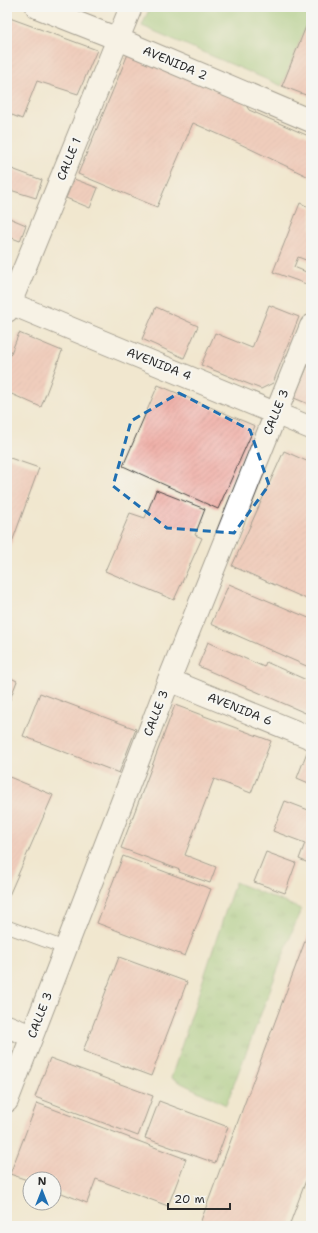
<svg xmlns="http://www.w3.org/2000/svg" width="318" height="1233" viewBox="0 0 318 1233" font-family="'Shantell Sans',sans-serif">
<style>
.grass{fill:url(#grass-tufts);stroke:#5e7852}
.garden{fill:#92c678;stroke:#5e7852}
.building{fill:url(#building-hatch)}
.lines{fill:none;stroke-linecap:round;stroke-linejoin:round}
.lane-casing{stroke:#494744;stroke-width:14}
.street-casing{stroke:#494744;stroke-width:24}
.lane{stroke:#fff;stroke-width:12}
.street{stroke:#fff;stroke-width:22}
.marked{fill:none;stroke:#1f6fb2;stroke-width:3;stroke-dasharray:8 5;stroke-linejoin:round}
.labels{text-anchor:middle;stroke-width:4;stroke-linejoin:round;paint-order:stroke}
.street-label{font-size:12px;fill:#2b2b2b;stroke:#f6f6f2}
</style>
<defs>
<pattern id="grass-tufts" width="24" height="20" patternUnits="userSpaceOnUse"><rect width="24" height="20" fill="#92c678"/><path d="M3 7l-1-3M5 7V3M7 7l1-3M15 17l-1-3M17 17v-4M19 17l1-3" fill="none" stroke="#77a163"/></pattern>
<pattern id="building-hatch" width="6" height="6" patternUnits="userSpaceOnUse"><rect width="6" height="6" fill="#efada5"/><path d="M-1 1l2-2M0 6l6-6M5 7l2-2" fill="none" stroke="#cd958e"/></pattern>
</defs>
<rect width="100%" height="100%" fill="#f6f6f2"/>
<filter id="ink" filterUnits="userSpaceOnUse"><feTurbulence type="fractalNoise" baseFrequency=".025" numOctaves="2"/><feDisplacementMap in="SourceGraphic" scale="8" xChannelSelector="R" yChannelSelector="G"/><feConvolveMatrix kernelMatrix="1 2 1 2 8 2 1 2 1" color-interpolation-filters="sRGB"/></filter>
<filter id="wash" filterUnits="userSpaceOnUse"><feTurbulence type="fractalNoise" baseFrequency=".012" numOctaves="4" result="noise"/><feDisplacementMap in="SourceGraphic" scale="16" xChannelSelector="R" yChannelSelector="G"/><feGaussianBlur stdDeviation="0.9" result="paint"/><feColorMatrix in="noise" values="0 0 0 0 0 0 0 0 0 0 0 0 0 0 0 0 0 1.4 0 .05"/><feComposite in="paint" operator="in"/></filter>
<g filter="url(#wash)">
<rect width="100%" height="100%" fill="#f1e7cf"/>
<path class="grass" d="M235 882 301 909 226 1105 171 1078Z"/>
<path class="garden" d="M150 7H311V14L282 86 142 26Z"/>
<g id="blocks">
<g class="building">
<path d="M311 14V97L282 86Z"/>
<path d="M7 17 97 50 78 94 37 81 22 119 7 113Z"/>
<path d="M128 54 244 102 249 110 311 137V178L236 142 193 123 157 207 78 174Z"/>
<path d="M12 169 42 180 36 198 7 189V182Z"/>
<path d="M74 179 98 188 90 208 66 198Z"/>
<path d="M300 203 311 208V262L298 257 294 267 311 274V279L309 285 273 272Z"/>
<path d="M7 217 26 225 20 241 7 236Z"/>
<path d="M269 305 299 317 273 383 261 389 201 365 215 333 252 348Z"/>
<path d="M156 307 198 326 184 358 142 339Z"/>
<path d="M19 333 62 351 41 407 7 392V363Z"/>
<path d="M311 358V405L294 398Z"/>
<path d="M158 385 255 426 218 509 123 466Z"/>
<path d="M284 451 311 463V601L232 566Z"/>
<path d="M7 457 39 468 7 556Z"/>
<path d="M156 490 205 509 195 535 202 538 174 600 105 571 130 513 145 518Z"/>
<path d="M229 584 311 619V668L211 624Z"/>
<path d="M208 642 264 667 266 662 311 682 310 715 198 666Z"/>
<path d="M7 676 17 681 7 707Z"/>
<path d="M40 693 136 729 119 773 23 736Z"/>
<path d="M175 705 271 741 251 793 214 779 185 855 216 867 210 883 179 872 180 870 121 848Z"/>
<path d="M307 752 311 753V784L297 778Z"/>
<path d="M7 776 53 795 7 900Z"/>
<path d="M285 801 311 811V864L299 859 305 843 273 831Z"/>
<path d="M266 852 296 863 285 893 254 882Z"/>
<path d="M123 856 211 889 185 956 97 923Z"/>
<path d="M311 925V1167L289 1226H199Z"/>
<path d="M119 957 187 982 151 1076 83 1051Z"/>
<path d="M50 1058 153 1096 138 1136 35 1097Z"/>
<path d="M159 1101 228 1127 215 1163 145 1138Z"/>
<path d="M37 1103 186 1159 168 1206 96 1179 87 1203 54 1190V1179H30V1181L10 1174Z"/>
</g>
</g>
</g>
<g filter="url(#ink)">
<use href="#blocks" fill-opacity="0" stroke="#494744" stroke-width="1"/>
<g class="lines">
<g class="lane-casing">
<path id="lane" d="M8 927 65 948"/>
</g>
<g class="street-casing">
<g id="street">
<path d="M37 7 118 39 311 121"/>
<path d="M7 302 311 428"/>
<path d="M7 311 131 7"/>
<path d="M169 680 311 738"/>
<path d="M7 1026 31 1036"/>
<path d="M7 1101 169 680 311 326"/>
</g>
</g>
<use href="#lane" class="lane"/>
<use href="#street" class="street"/>
</g>
</g>
<path d="M0 0H318V1233H0ZM179 393 250 430 269 485 234 533 167 528 113 486 131 421Z" fill="#f1e7cf" fill-opacity=".55" fill-rule="evenodd"/>
<path class="marked" d="M179 393 250 430 269 485 234 533 167 528 113 486 131 421Z"/>
<g class="labels">
<g class="street-label">
<text transform="translate(175 63) rotate(23)" y="4">AVENIDA 2</text>
<text transform="translate(69 159) rotate(-68)" y="4">CALLE 1</text>
<text transform="translate(159 364) rotate(22)" y="4">AVENIDA 4</text>
<text transform="translate(276 412) rotate(-68)" y="4">CALLE 3</text>
<text transform="translate(240 709) rotate(22)" y="4">AVENIDA 6</text>
<text transform="translate(156 713) rotate(-69)" y="4">CALLE 3</text>
<text transform="translate(40 1015) rotate(-69)" y="4">CALLE 3</text>
</g>
</g>
<rect width="318" height="1233" fill="none" stroke="#f6f6f2" stroke-width="24"/>
<g transform="translate(42 1191)"><circle r="19" fill="#f6f6f2" stroke="#a5a5a2"/>
<path d="M0-3L7 15L0 10L-7 15Z" fill="#1f6fb2"/>
<text y="-6" font-size="11" font-weight="bold" text-anchor="middle" fill="#2b2b2b">N</text>
</g>
<path d="M168 1203v6h62v-6" fill="none" stroke="#2b2b2b" stroke-width="2"/>
<text x="174" y="1203" font-size="12" fill="#2b2b2b" stroke="#f6f6f2" stroke-width="3" paint-order="stroke">20 m</text>
</svg>
